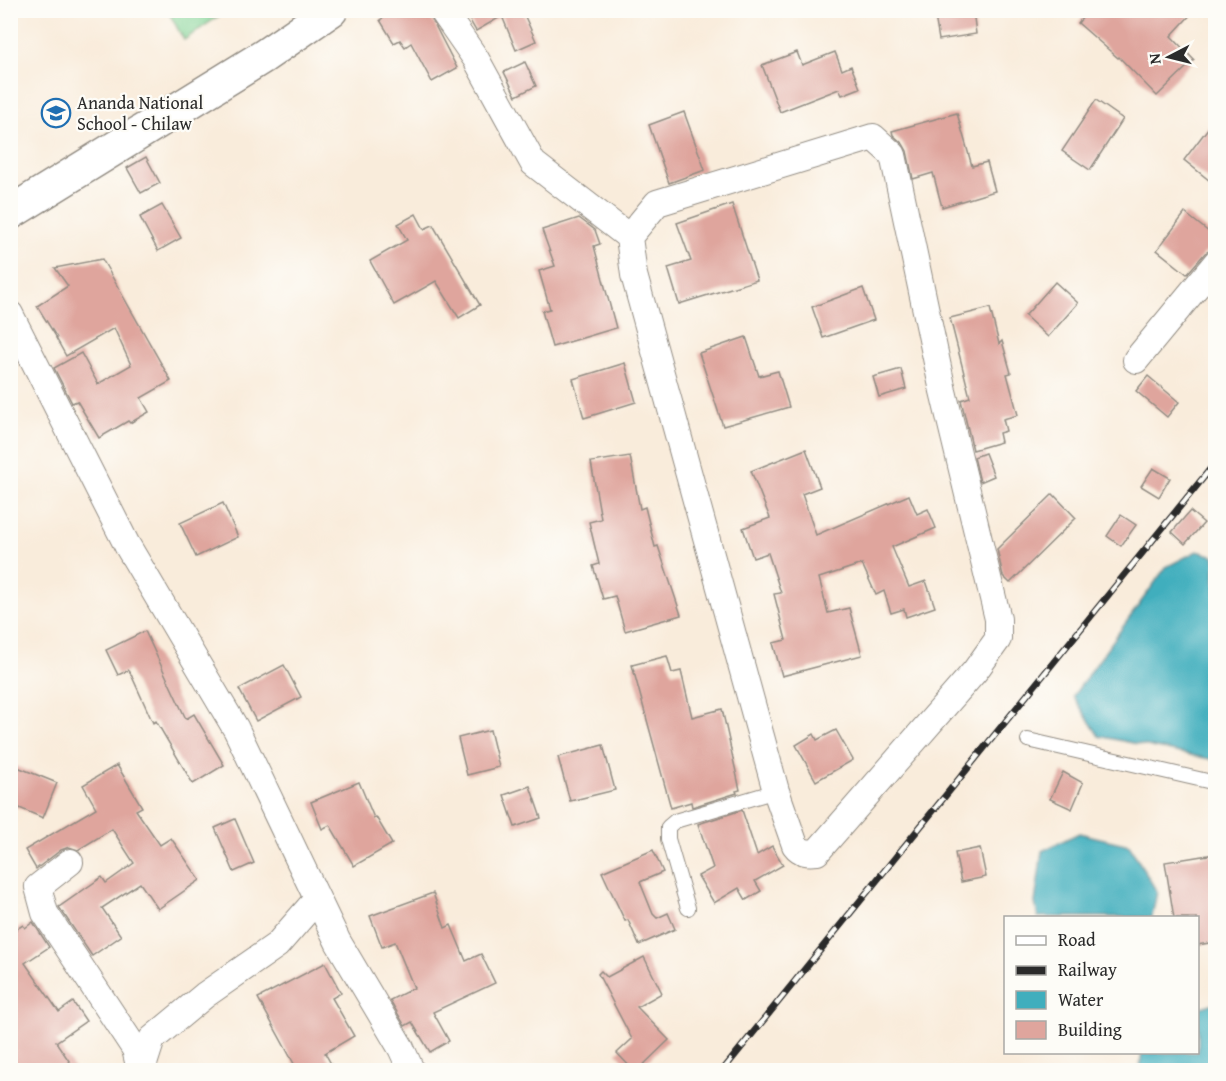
<svg xmlns="http://www.w3.org/2000/svg" width="1226" height="1081" viewBox="0 0 1226 1081" font-family="'Gentium Book Plus',serif">
<style>
.green{fill:#82d395;stroke:#567f60;stroke-width:1.5}
.water{fill:#40aebd;stroke:#366c74;stroke-width:1.5}
.building{fill:#dfa59d}
.lines{fill:none;stroke-linecap:round;stroke-linejoin:round}
.service-casing{stroke:#928c83;stroke-width:16}
.minor-casing{stroke:#928c83;stroke-width:28}
.trunk-casing{stroke:#928c83;stroke-width:36}
.service{stroke:#fff;stroke-width:14}
.minor{stroke:#fff;stroke-width:26}
.trunk{stroke:#fff;stroke-width:33}
.rail-casing{stroke:#2b2b2b;stroke-width:7}
.rail{stroke:#fdfcf7;stroke-width:4.5;stroke-dasharray:14;stroke-linecap:butt}
.labels{text-anchor:middle;stroke-width:4.5;stroke-linejoin:round;paint-order:stroke}
.poi-label{font-size:18px;fill:#2b2b2b;stroke:#fdfcf7;text-anchor:start}
</style>
<rect width="100%" height="100%" fill="#fdfcf7"/>
<filter id="ink" filterUnits="userSpaceOnUse"><feTurbulence type="fractalNoise" baseFrequency=".0167" numOctaves="2"/><feDisplacementMap in="SourceGraphic" scale="12" xChannelSelector="R" yChannelSelector="G"/><feConvolveMatrix kernelMatrix="1 2 1 2 8 2 1 2 1" color-interpolation-filters="sRGB"/></filter>
<filter id="wash" filterUnits="userSpaceOnUse"><feTurbulence type="fractalNoise" baseFrequency=".008" numOctaves="4" result="noise"/><feDisplacementMap in="SourceGraphic" scale="24" xChannelSelector="R" yChannelSelector="G"/><feGaussianBlur stdDeviation="1.35" result="paint"/><feColorMatrix in="noise" values="0 0 0 0 0 0 0 0 0 0 0 0 0 0 0 0 0 1.4 0 .05"/><feComposite in="paint" operator="in"/></filter>
<g filter="url(#wash)">
<rect width="100%" height="100%" fill="#f9ecdb"/>
<path class="green" d="M168 11H226L184 40Z"/>
<g class="water">
<path d="M1197 551 1215 556V760L1099 736 1073 696 1166 567Z"/>
<path d="M1079 833 1129 845 1157 892 1152 917H1038L1035 903 1042 851Z"/>
<path d="M1215 1003V1070H1139L1142 1053 1198 1052V1008Z"/>
</g>
<g id="blocks">
<g class="building">
<path d="M395 10H427L457 68 432 82 411 43 405 47 400 40 394 43 380 20Z"/>
<path d="M464 10H522L536 41 516 50 502 16 476 31Z"/>
<path d="M934 10H973L976 34 939 40Z"/>
<path d="M1089 10H1195L1171 36 1194 60 1157 96 1119 57 1118 58 1078 23Z"/>
<path d="M797 52 802 65 835 52 842 70 851 66 860 88 842 95 839 89 780 112 762 65Z"/>
<path d="M525 62 536 86 516 96 504 72Z"/>
<path d="M1096 100 1123 119 1090 170 1062 151Z"/>
<path d="M684 112 705 170 669 183 649 125Z"/>
<path d="M957 113 972 166 987 162 995 191 942 207 933 173 913 179 907 151 903 144 893 135 892 131Z"/>
<path d="M1215 119V185L1184 160Z"/>
<path d="M146 157 160 183 141 193 127 168Z"/>
<path d="M732 204 757 280 679 304 668 268 691 261 677 223Z"/>
<path d="M162 205 181 238 158 251 140 217Z"/>
<path d="M1185 213 1215 237V248L1205 253 1187 274 1157 250Z"/>
<path d="M416 214 424 229 433 225 480 305 459 318 436 281 394 305 370 261 407 240 398 224Z"/>
<path d="M579 218 595 230 600 244 594 246 616 328 552 347 542 311 550 309 539 271 555 266 542 230Z"/>
<path d="M102 259 171 381 141 398 149 412 130 423 128 421 99 438 77 401 72 403 54 368 81 353 98 384 131 365 114 328 66 356 56 338H57L37 306 68 286 55 268Z"/>
<path d="M1055 282 1078 303 1048 337 1025 316Z"/>
<path d="M863 288 874 320 823 338 812 307Z"/>
<path d="M990 308 999 344 1002 341 1011 373 1007 374 1018 415 1003 419 1006 431 999 433 1001 442 973 450 961 400 970 397 950 318Z"/>
<path d="M746 337 759 376 778 371 789 407 723 426 699 353Z"/>
<path d="M625 363 636 402 584 418 573 379Z"/>
<path d="M901 369 906 389 879 397 873 377Z"/>
<path d="M1148 376 1179 402 1167 417 1136 391Z"/>
<path d="M806 449 820 487 802 494 816 535 909 495 917 514 928 509 936 528 892 547 909 587 926 581 935 607 906 617 904 609 891 613 884 591 876 595 862 564 819 578 828 613 849 608 862 655 782 676 773 643 786 640 774 594 781 593 768 553 753 558 743 528 770 518 751 471Z"/>
<path d="M985 453 994 476 980 482 974 457Z"/>
<path d="M630 456 640 509 645 507 655 547 658 546 681 615 625 631 615 596 603 599 593 566 599 564 589 522 601 519 591 462Z"/>
<path d="M1153 468 1170 478 1159 497 1141 486Z"/>
<path d="M1053 494 1076 518 1010 583 1003 576 997 549Z"/>
<path d="M223 503 238 537 196 557 180 523Z"/>
<path d="M1190 511 1204 523 1185 544 1172 532Z"/>
<path d="M1121 515 1136 525 1121 546 1107 536Z"/>
<path d="M145 631 186 719 194 714 224 765 193 784 156 721 153 723 129 670 118 675 106 650Z"/>
<path d="M667 656 672 673 681 671 692 717 722 709 740 790 736 791 737 793 692 807 691 802 671 808 632 665Z"/>
<path d="M284 665 301 697 256 721 239 689Z"/>
<path d="M490 730 499 767 467 775 458 738Z"/>
<path d="M836 730 853 760 816 781 796 745 814 734 817 740Z"/>
<path d="M603 745 615 790 570 801 558 757Z"/>
<path d="M10 764 57 783 43 818 10 804Z"/>
<path d="M117 765 142 807 136 810 160 845 171 838 200 880 158 909 140 883 102 908 121 936 92 956 59 907 102 877 106 883 134 863 112 829 78 850 69 847 61 850 36 869 25 850 96 808 83 785Z"/>
<path d="M1063 772 1083 783 1072 809 1050 799Z"/>
<path d="M359 782 374 818 376 817 392 844 354 866 330 825 322 829 311 802Z"/>
<path d="M530 786 541 818 515 827 504 795Z"/>
<path d="M742 810 757 855 772 846 783 865 755 881 761 891 746 900 739 888 714 903 698 876 713 868 698 824Z"/>
<path d="M235 819 254 863 234 872 215 828Z"/>
<path d="M980 848 986 877 961 882 955 853Z"/>
<path d="M653 850 663 872 640 882 653 914 657 918 668 913 675 929 639 945 628 920 625 921 602 872Z"/>
<path d="M1215 854V942L1197 945V918H1174L1165 862Z"/>
<path d="M433 893 445 928 451 925 466 961 481 954 495 983 433 1012 449 1041 430 1052 412 1022 405 1026 390 1000 414 988 395 942 382 947 370 916Z"/>
<path d="M33 922 49 947 25 963 59 1012 73 1002 86 1021 56 1042 76 1071H21L10 1055V933L23 925 25 928Z"/>
<path d="M644 957 662 993 637 1007 669 1040 637 1071H634L617 1053 632 1039 598 974 601 971 607 977Z"/>
<path d="M325 963 341 993 332 998 354 1036 325 1053 335 1071H298L258 998Z"/>
</g>
</g>
</g>
<g filter="url(#ink)">
<use href="#blocks" fill-opacity="0" stroke="#928c83" stroke-width="1.5"/>
<g class="lines">
<g class="service-casing">
<g id="service">
<path d="M1028 740 1216 783"/>
<path d="M688 908 668 839V827L675 821 776 791"/>
</g>
</g>
<g class="minor-casing">
<g id="minor">
<path d="M442 10 476 59 533 163 629 237"/>
<path d="M873 137 893 155 943 391 998 619V639L975 671 817 852C808 853 801 853 795 845L776 791 634 275 629 237 657 203Z"/>
<path d="M10 314 127 545 236 729 338 942 401 1048 411 1070"/>
<path d="M1136 360 1216 263"/>
<path d="M70 862 38 887 45 913 135 1049 140 1070"/>
<path d="M142 1070 152 1039 205 995 277 945 317 899"/>
</g>
</g>
<g class="trunk-casing">
<path id="trunk" d="M10 213 264 56 331 10"/>
</g>
<use href="#service" class="service"/>
<use href="#minor" class="minor"/>
<use href="#trunk" class="trunk"/>
<g class="rail-casing">
<path id="rail" d="M723 1070 1216 462"/>
</g>
<use href="#rail" class="rail"/>
</g>
</g>
<defs>
<g id="school-ring" transform="scale(1.5)"><circle r="9.5" fill="#fdfcf7" stroke="#1f6fb2" stroke-width="1.5"/><path d="M0-5L7-2L0 1L-7-2ZM-4 1L0 2.5L4 1V4Q0 6-4 4Z" fill="#1f6fb2"/></g>
</defs>
<g fill-rule="evenodd">
<use href="#school-ring" x="56" y="113"/>
</g>
<g class="labels">
<g class="poi-label">
<text x="77" y="109">Ananda National<tspan x="77" dy="21">School - Chilaw</tspan></text>
</g>
</g>
<rect width="1226" height="1081" fill="none" stroke="#fdfcf7" stroke-width="36"/>
<rect x="1004" y="916" width="195" height="138" fill="#fdfcf7" stroke="#a9a8a5" stroke-width="1.5"/>
<rect x="1016" y="936" width="30" height="9" fill="#ffffff" stroke="#a9a8a5" stroke-width="1.5"/>
<text x="1058" y="946" font-size="18" fill="#2b2b2b">Road</text>
<rect x="1016" y="966" width="30" height="9" fill="#2b2b2b" stroke="#a9a8a5" stroke-width="1.5"/>
<text x="1058" y="976" font-size="18" fill="#2b2b2b">Railway</text>
<rect x="1016" y="991" width="30" height="18" fill="#40aebd" stroke="#a9a8a5" stroke-width="1.5"/>
<text x="1058" y="1006" font-size="18" fill="#2b2b2b">Water</text>
<rect x="1016" y="1021" width="30" height="18" fill="#dfa59d" stroke="#a9a8a5" stroke-width="1.5"/>
<text x="1058" y="1036" font-size="18" fill="#2b2b2b">Building</text>
<g transform="translate(1169 57) rotate(263)" stroke="#fdfcf7" stroke-width="4.5" paint-order="stroke">
<path d="M0-4.5L10 22L0 15L-10 22Z" fill="#2b2b2b"/>
<text y="-9" font-size="16" font-weight="bold" text-anchor="middle" fill="#2b2b2b">N</text>
</g>
</svg>
